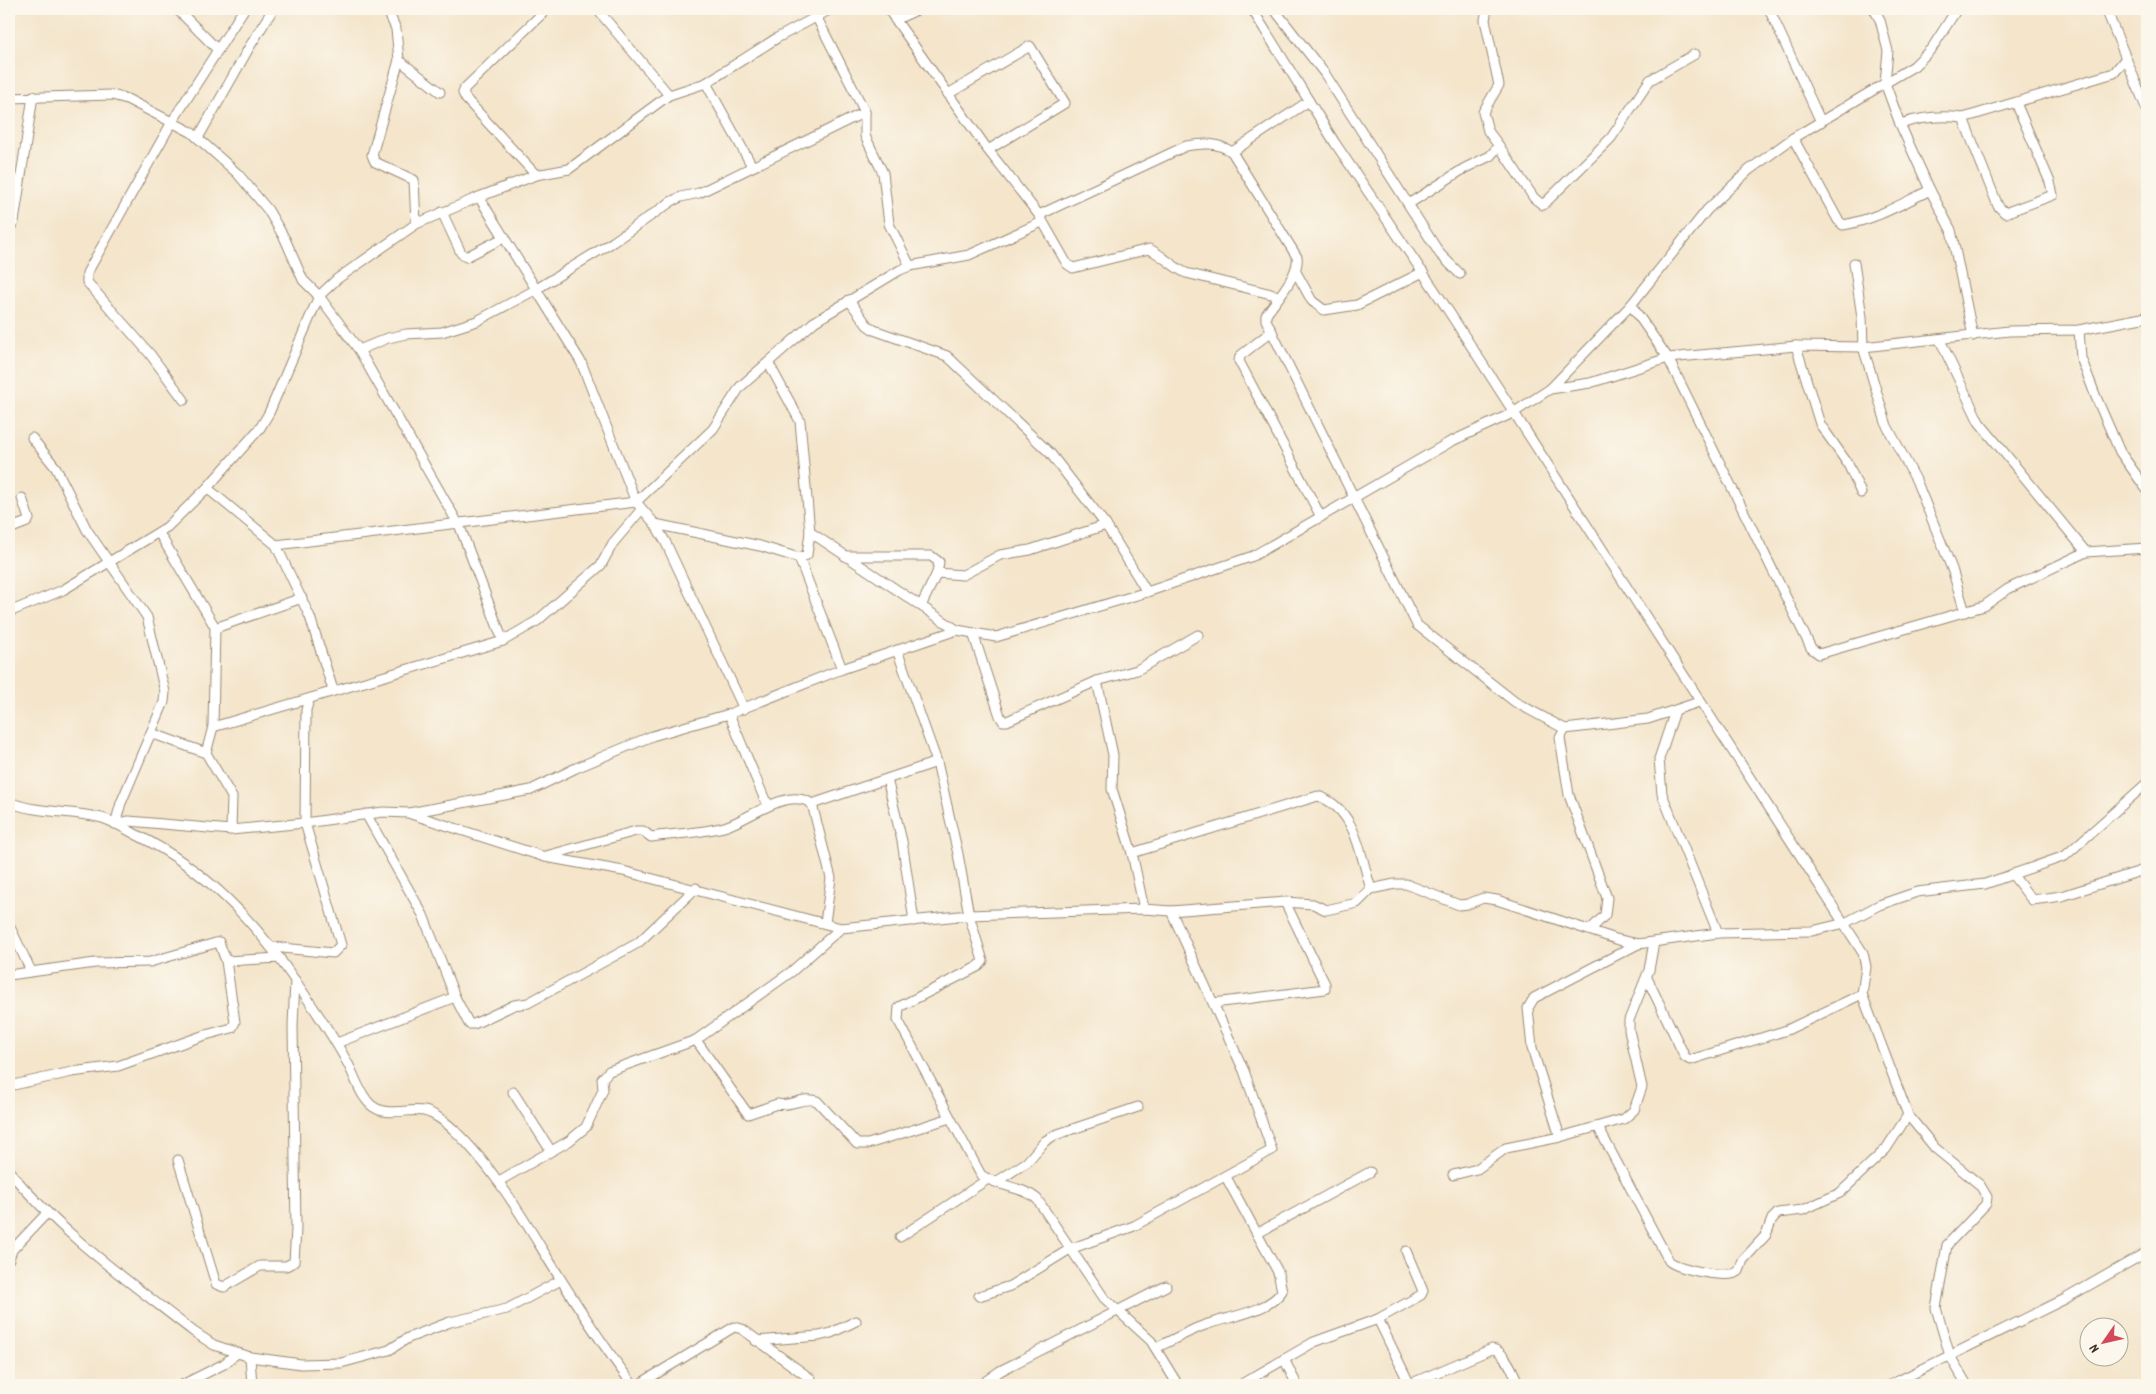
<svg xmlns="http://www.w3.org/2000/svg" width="2156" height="1394" viewBox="0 0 2156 1394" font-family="Dekko,sans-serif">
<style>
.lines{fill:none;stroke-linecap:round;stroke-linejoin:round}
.street-casing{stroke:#988874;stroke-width:11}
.street{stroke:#fff;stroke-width:9}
</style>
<rect width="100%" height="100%" fill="#fbf7ec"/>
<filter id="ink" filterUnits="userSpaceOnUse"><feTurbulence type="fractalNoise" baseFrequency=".02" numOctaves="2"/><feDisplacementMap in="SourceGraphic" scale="10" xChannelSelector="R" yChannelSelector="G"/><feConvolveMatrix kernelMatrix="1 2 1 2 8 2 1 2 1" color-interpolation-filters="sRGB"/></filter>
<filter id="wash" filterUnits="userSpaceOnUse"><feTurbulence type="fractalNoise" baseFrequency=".0096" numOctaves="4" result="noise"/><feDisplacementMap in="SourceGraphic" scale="20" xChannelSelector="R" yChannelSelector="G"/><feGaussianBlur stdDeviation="1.12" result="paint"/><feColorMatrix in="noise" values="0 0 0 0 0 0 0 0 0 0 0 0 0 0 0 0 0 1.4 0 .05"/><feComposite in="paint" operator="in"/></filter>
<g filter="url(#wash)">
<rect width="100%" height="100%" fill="#f4e5cb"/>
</g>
<g filter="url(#ink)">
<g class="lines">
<g class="street-casing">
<g id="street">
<path d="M177 9 218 50"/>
<path d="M387 9 396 29 399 60 372 155 375 162 414 180 416 224 479 197 536 175 569 169 669 95 706 83 777 38 831 9"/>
<path d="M597 9 669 95"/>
<path d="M888 9 988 150 1039 215 1067 264 1073 268 1149 249C1163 255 1172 267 1186 273L1279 296"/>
<path d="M1252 9 1335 143 1442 301 1863 953 1866 967 1862 994 1908 1115 1935 1148 1980 1185 1987 1197 1986 1204 1947 1245 1936 1308 1950 1356 1967 1385"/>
<path d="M1274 9 1325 74 1440 254 1460 274"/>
<path d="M1769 9 1821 122"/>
<path d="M1874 9 1880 20 1888 51 1885 83 1900 124 1930 190 1951 230 1973 336"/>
<path d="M2106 9 2147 110"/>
<path d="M816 16 865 112V136L883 173 889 224 910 266"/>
<path d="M895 20 919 9"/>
<path d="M399 60 440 92"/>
<path d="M706 83 752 166"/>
<path d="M948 94 1030 46 1065 103 988 150"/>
<path d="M9 98 112 95 127 99 191 132 238 174 268 210 285 239 303 280 319 296 359 350 460 527 503 641"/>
<path d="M2016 103 2050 182 2053 195 2005 213 1998 206 1963 118 2114 73 2126 58"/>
<path d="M1900 124C1921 117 1941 115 1963 118"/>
<path d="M198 138 250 46 273 9"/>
<path d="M1793 138 1838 220 1843 225C1874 220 1902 204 1930 190"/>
<path d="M1499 146 1534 198 1543 205 1611 138 1650 80 1695 54"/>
<path d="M1232 152 1309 101"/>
<path d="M536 175 466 99 463 93 465 88 547 9"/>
<path d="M479 197 581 362 636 502 655 524 666 543 744 709"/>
<path d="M1410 203 1465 168 1490 156 1499 146 1488 131 1483 112 1499 85 1485 20 1487 9"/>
<path d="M442 212 461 253 466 257 505 237"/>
<path d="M1039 215 1186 146C1204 143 1217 142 1232 152L1297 257C1300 274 1276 300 1266 315V320L1417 625 1515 702 1565 729 1648 719 1699 702"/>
<path d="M9 229 14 222 33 96"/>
<path d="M1854 263 1862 317 1863 347 1887 426 1916 480 1952 569 1965 612"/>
<path d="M1296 272 1312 301 1324 310 1357 305 1423 272"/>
<path d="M849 300 867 325 874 330 947 356 1050 453 1106 525 1147 592"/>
<path d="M1631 305 1668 358 1811 648 1819 654 1984 606 2008 589 2086 552 2147 548"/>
<path d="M2079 330 2081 358 2096 397 2120 452 2147 490"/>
<path d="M1272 331 1240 356 1239 361 1321 517"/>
<path d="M1940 340 1979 422 2086 552"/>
<path d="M1796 346 1820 424 1848 464 1861 493"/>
<path d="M359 350 388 338 406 334 442 332 477 321 535 290 613 242 672 201 681 197 699 193 865 112"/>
<path d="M1550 389 1590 383 1668 358 1796 346 1863 347 2009 331 2079 330 2147 317"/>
<path d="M184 400 150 354 87 282V273L172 122 244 9"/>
<path d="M32 438 56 468 87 530 147 617 165 692 164 702 121 803 115 824 129 821 231 830 305 823 383 812 409 813 531 790 576 768 652 736 729 714 842 669 957 630 996 637 1147 592 1253 556 1450 442 1513 413 1550 389 1631 305 1707 210 1749 170 1793 138 1914 66 1932 48 1957 9"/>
<path d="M207 488 276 545 310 617 333 690"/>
<path d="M655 524 760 546 799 558 807 555 810 532 800 421 769 364"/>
<path d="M9 529 27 522 29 519 22 498"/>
<path d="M810 532 957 630"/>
<path d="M159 533 215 627 213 727 206 753"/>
<path d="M276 545 636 502 713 429 740 387 814 322 900 270 910 266 969 255 1042 222"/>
<path d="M845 556H931L939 562 937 573 921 606"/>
<path d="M799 558 842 669"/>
<path d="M937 573 963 575 1000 555 1030 550 1106 525"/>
<path d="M9 612 63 590 167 527 207 488 260 428 269 413 319 296 337 279 416 224"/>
<path d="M215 627H218L302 598"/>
<path d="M973 633 1000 716 1003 721H1007L1097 681 1137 670 1198 635"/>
<path d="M897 650 937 762 958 854 969 915 983 961 979 966 899 1007 898 1020 981 1175C998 1187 1022 1186 1037 1199L1104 1298 1151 1341 1178 1385"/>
<path d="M1097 681 1113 755 1112 789 1132 853 1144 909"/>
<path d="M1675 711 1659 759 1662 794 1718 933"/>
<path d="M729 714 765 800 769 804"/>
<path d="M213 727 503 641 537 621 601 565 613 543 641 510"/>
<path d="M1565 729 1560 738 1569 795 1607 898 1605 915 1590 930"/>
<path d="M151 733 206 753 232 797 231 830"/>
<path d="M887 779 902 841 914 921"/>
<path d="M9 802C38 814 72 810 102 818 115 822 127 830 139 836 206 870 254 920 296 982 314 1008 332 1034 347 1062 355 1076 359 1094 371 1105 386 1118 406 1108 424 1111 434 1113 447 1123 454 1130 494 1168 521 1215 550 1262 576 1304 603 1346 633 1385"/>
<path d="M812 804 937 762"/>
<path d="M366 814 423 915 455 997 469 1024H474L514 1005 528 1003 638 943 696 888"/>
<path d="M411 814 545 857 623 871 841 928 969 915 1144 909 1171 911 1285 902 1313 904 1326 910 1357 903 1371 889 1395 884H1406L1459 905 1468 904 1483 898 1497 900 1619 940 1638 944 1718 933 1812 931 1845 923 1879 905 1917 892 1985 884 2065 856 2147 783"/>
<path d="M1132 853 1318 796C1356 809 1360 854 1371 889"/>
<path d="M546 856 636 831H643L651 837C674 834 701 833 724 827 749 820 787 786 812 804L831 878 825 923"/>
<path d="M2012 874 2032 900 2062 896 2147 869"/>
<path d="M9 925 31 971"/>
<path d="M272 947 333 953 341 945 305 823 306 710 309 700"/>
<path d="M226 961 280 958"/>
<path d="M9 975 95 963 150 962 219 942 226 961 235 1022 232 1028 202 1036 118 1066 72 1072 9 1086"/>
<path d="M1647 978 1685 1057 1690 1060 1787 1030 1862 994"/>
<path d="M1214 1003 1325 989V984L1285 902"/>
<path d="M696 1040 748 1114 777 1104C791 1107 803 1096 817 1101L857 1144H868L950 1118"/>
<path d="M337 1043 455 997"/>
<path d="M513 1092 551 1151"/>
<path d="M1598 1127 1669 1261C1678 1269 1730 1280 1739 1271L1743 1260 1766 1235 1772 1219 1778 1213 1803 1210 1840 1193 1886 1149 1908 1115"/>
<path d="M1560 1137 1532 1048 1528 1008 1534 998 1638 944"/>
<path d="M178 1160 216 1284 224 1287 260 1266H286L294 1262 296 1229 293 1026 295 980"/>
<path d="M9 1171C61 1234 130 1282 194 1332L214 1345 250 1357 301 1364 341 1363 389 1350 408 1338 450 1322 507 1309 561 1280"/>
<path d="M1453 1175 1477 1169 1506 1148 1560 1137 1624 1119 1634 1110 1642 1087 1629 1030V1020L1649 970 1654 942"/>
<path d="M499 1181 569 1141 586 1127 603 1090 602 1079 609 1071 696 1040 791 972 841 928"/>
<path d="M996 1182 1027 1162 1045 1141 1055 1135 1138 1107"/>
<path d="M1258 1233 1370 1172"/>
<path d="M900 1237 988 1179"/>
<path d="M9 1259 12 1250 47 1213"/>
<path d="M979 1296 1010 1286 1070 1249 1134 1226 1272 1150 1244 1071 1171 911"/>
<path d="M1378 1319 1410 1385"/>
<path d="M756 1341 819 1336 831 1333 856 1321"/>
<path d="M1156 1348C1172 1340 1189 1331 1205 1325 1227 1317 1269 1312 1282 1291L1278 1272 1226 1177"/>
<path d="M250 1357 252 1385"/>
<path d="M1284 1359 1297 1385"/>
<path d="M986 1381 1000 1371 1166 1286"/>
<path d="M1410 1384 1492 1349C1505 1350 1514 1374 1519 1385"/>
<path d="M182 1385 224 1364 237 1353"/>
<path d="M638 1385 734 1327 742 1329 811 1379 814 1385"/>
<path d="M1240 1385 1314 1342 1378 1319 1421 1295 1423 1291 1406 1251"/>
<path d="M1890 1385 2065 1299 2147 1252"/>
</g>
</g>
<use href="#street" class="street"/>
</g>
</g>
<rect width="2156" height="1394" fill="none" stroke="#fbf7ec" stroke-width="30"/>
<g transform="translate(2104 1342) rotate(236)"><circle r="24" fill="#fbf7ec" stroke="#aea59a"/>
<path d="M0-4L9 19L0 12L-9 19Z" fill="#d1495b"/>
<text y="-8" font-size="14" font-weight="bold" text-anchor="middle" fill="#3b2a1e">N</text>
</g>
</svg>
